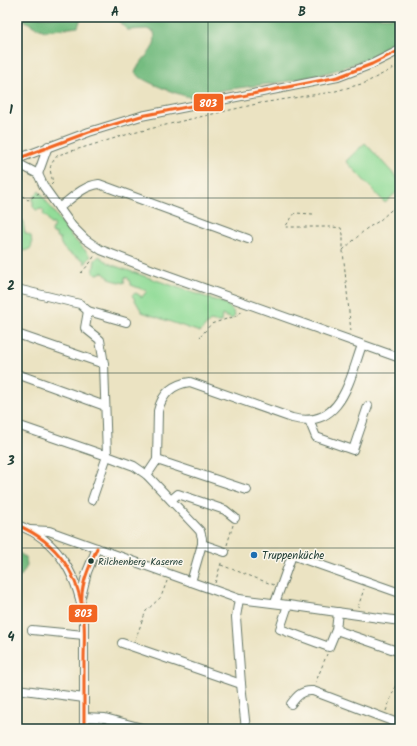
<svg xmlns="http://www.w3.org/2000/svg" width="417" height="746" viewBox="0 0 417 746" font-family="Kalam,sans-serif">
<style>
.green{fill:#92dc98;stroke:#588c66}
.forest{fill:#75bc80;stroke:#4a7c5a}
.lines{fill:none;stroke-linecap:round;stroke-linejoin:round}
.minor-casing{stroke:#676;stroke-width:10}
.path{stroke:#676;stroke-width:1;stroke-dasharray:3 3;stroke-linecap:butt}
.minor{stroke:#fff;stroke-width:8}
.bus-1-casing{stroke:#fbf7ec;stroke-width:6}
.bus-1{stroke:#f26522;stroke-width:3}
.grid{fill:none;stroke:#1f3d34;stroke-width:1;stroke-opacity:0.55}
.poi-dot{fill:#1f6fb2;stroke:#fbf7ec;stroke-width:1.5}
.bus-dot{fill:#1f3d34;stroke:#fbf7ec;stroke-width:1.5}
.labels{text-anchor:middle;stroke-width:3;stroke-linejoin:round;paint-order:stroke}
.bus-label{font-size:10px;fill:#1f3d34;stroke:#fbf7ec;text-anchor:start}
.poi-label{font-size:11px;fill:#1f3d34;stroke:#fbf7ec;text-anchor:start}
.line-badge{stroke:#fbf7ec;stroke-width:1.5}
.badge-label{font-size:11px;text-anchor:middle;font-weight:bold;fill:#fff}
.neatline{fill:none;stroke:#1f3d34;stroke-width:1.5}
.grid-label{font-size:13px;text-anchor:middle;font-weight:bold;fill:#1f3d34}
</style>
<rect width="100%" height="100%" fill="#fbf7ec"/>
<filter id="ink" filterUnits="userSpaceOnUse"><feTurbulence type="fractalNoise" baseFrequency=".025" numOctaves="2"/><feDisplacementMap in="SourceGraphic" scale="8" xChannelSelector="R" yChannelSelector="G"/><feConvolveMatrix kernelMatrix="1 2 1 2 8 2 1 2 1" color-interpolation-filters="sRGB"/></filter>
<filter id="wash" filterUnits="userSpaceOnUse"><feTurbulence type="fractalNoise" baseFrequency=".012" numOctaves="4" result="noise"/><feDisplacementMap in="SourceGraphic" scale="16" xChannelSelector="R" yChannelSelector="G"/><feGaussianBlur stdDeviation="0.9" result="paint"/><feColorMatrix in="noise" values="0 0 0 0 0 0 0 0 0 0 0 0 0 0 0 0 0 1.4 0 .05"/><feComposite in="paint" operator="in"/></filter>
<g filter="url(#wash)">
<rect width="100%" height="100%" fill="#ebe3c2"/>
<g class="green">
<path d="M365 143 400 181V189L385 203 346 161Z"/>
<path d="M39 191 71 236 91 256 85 264 84 260C73 255 60 251 60 238L56 237V233L53 234 52 232 54 224H50L48 219 43 214 44 211 42 209 36 210 33 207V198Z"/>
<path d="M17 213 23 222 25 233 31 236 32 244 31 248 25 251 17 248Z"/>
<path d="M99 256 112 265 226 304 233 311 235 316 232 319 222 315 221 322H215L210 321 200 332 142 312 132 295 136 293 142 297 147 291 131 285 128 278 125 277 124 283 112 280 102 272 98 274 93 273 95 260Z"/>
</g>
<g class="forest">
<path d="M19 17H81V18L78 27 45 31 35 27Z"/>
<path d="M119 17H400V40C372 59 337 72 304 78 277 84 250 86 223 90 214 92 199 98 190 97 179 95 141 81 135 73 140 57 159 51 154 32L147 29 127 30 120 23Z"/>
<path d="M17 551 26 558 27 566 21 576 17 579Z"/>
</g>
</g>
<g filter="url(#ink)">
<g class="lines">
<g class="minor-casing">
<g id="minor">
<path d="M17 159 89 132 141 116 338 77 372 64 400 50"/>
<path d="M17 163 38 174 48 146"/>
<path d="M38 174 44 187 72 226 85 239 101 250 153 270 400 358"/>
<path d="M59 208C72 198 83 186 99 184L248 239"/>
<path d="M17 289 80 304 88 311"/>
<path d="M17 334 104 364 107 456 134 466 147 475 200 531 202 538V544L191 582"/>
<path d="M104 364 100 340 85 328 88 311 126 322"/>
<path d="M17 374 105 406"/>
<path d="M309 420 316 437 353 450 368 406"/>
<path d="M17 425 107 456 92 500"/>
<path d="M157 460 247 490"/>
<path d="M147 475 157 460 158 411C162 394 173 384 190 382L292 418C341 430 349 381 362 345"/>
<path d="M171 500 178 494 225 510 235 518"/>
<path d="M17 525C60 539 80 581 84 623V729"/>
<path d="M30 530 49 531 239 599 288 605 400 621"/>
<path d="M202 544 225 552"/>
<path d="M81 597 87 572 97 548"/>
<path d="M239 599 236 617 241 684 246 729"/>
<path d="M275 603 292 555 400 593"/>
<path d="M288 605 280 629 329 647 336 630 400 652"/>
<path d="M32 630 84 635"/>
<path d="M336 630 338 612"/>
<path d="M122 643 241 684"/>
<path d="M17 689 84 698"/>
<path d="M291 704C297 696 302 690 313 691L400 724"/>
<path d="M84 717 105 718 142 728"/>
</g>
</g>
<g class="path">
<path d="M51 185 53 183C50 168 47 168 58 155L129 134 182 121 261 103 332 92 365 83 400 65"/>
<path d="M17 192 28 200 39 193"/>
<path d="M313 214 295 213 285 227H333L341 228 343 234V251L351 332"/>
<path d="M343 250 366 229 379 221 400 202"/>
<path d="M81 273 90 263 95 255"/>
<path d="M200 337 211 324 236 316 244 310"/>
<path d="M396 364V369L400 371"/>
<path d="M227 545 233 525"/>
<path d="M221 565 274 585"/>
<path d="M215 583 222 560"/>
<path d="M358 607 364 589"/>
<path d="M135 640 146 611 161 597 167 581"/>
<path d="M315 684 327 654"/>
<path d="M386 711 400 674"/>
</g>
<use href="#minor" class="minor"/>
<g class="bus-1-casing">
<g id="bus-1">
<path d="M17 159 89 132 141 116 338 77 372 64 400 50"/>
<path d="M17 525C60 543 80 576 84 622 85 635 84 649 84 662 84 684 84 707 84 729"/>
<path d="M82 604C80 584 90 566 97 548"/>
</g>
</g>
<use href="#bus-1" class="bus-1"/>
</g>
</g>
<path class="grid" d="M208 17V729M17 198H400M17 373H400M17 548H400"/>
<circle class="poi-dot" cx="254" cy="555" r="4"/>
<circle class="bus-dot" cx="91" cy="561" r="3.5"/>
<g class="labels">
<g class="bus-label">
<text x="98" y="565">Rilchenberg Kaserne</text>
</g>
<g class="poi-label">
<text x="262" y="559">Truppenküche</text>
</g>
</g>
<g class="line-badge">
<rect x="193" y="93" width="31" height="19" rx="4" fill="#f26522"/>
<rect x="68" y="604" width="30" height="19" rx="4" fill="#f26522"/>
</g>
<g class="badge-label">
<text x="208" y="107">803</text>
<text x="83" y="617">803</text>
</g>
<rect width="417" height="746" fill="none" stroke="#fbf7ec" stroke-width="44"/>
<rect x="22" y="22" width="373" height="702" class="neatline"/>
<g class="grid-label">
<text x="115" y="16">A</text>
<text x="302" y="16">B</text>
<text x="11" y="114">1</text>
<text x="11" y="290">2</text>
<text x="11" y="465">3</text>
<text x="11" y="641">4</text>
</g>
</svg>
